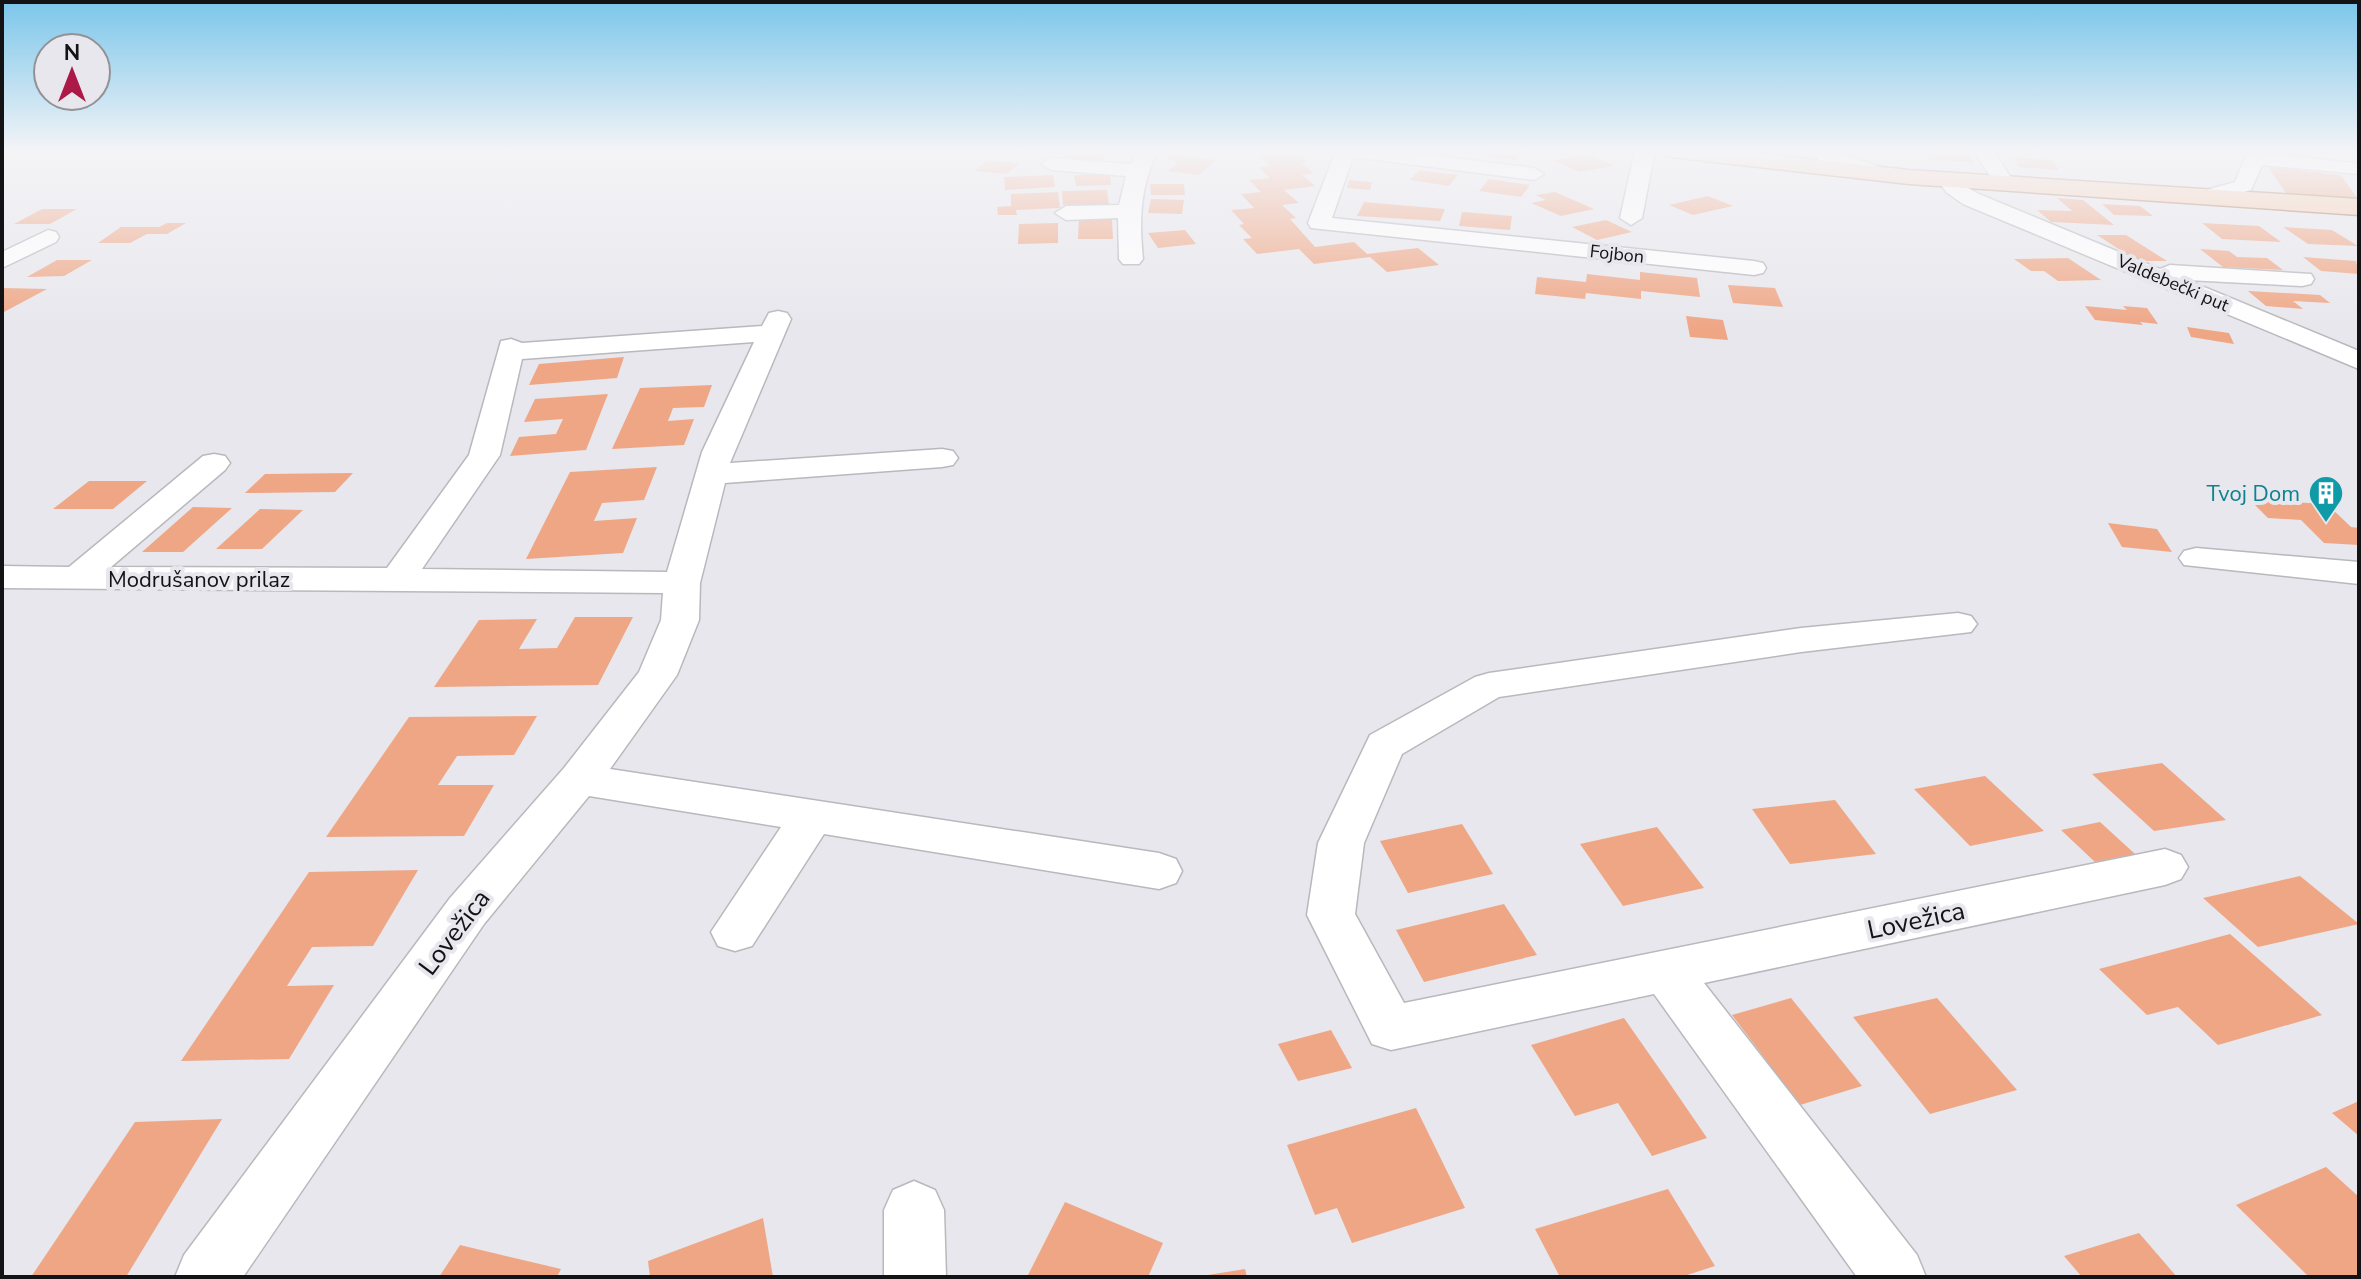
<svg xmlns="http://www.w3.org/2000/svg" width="2361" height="1279" viewBox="0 0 2361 1279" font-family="'Nunito Sans',sans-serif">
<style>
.building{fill:#efa685}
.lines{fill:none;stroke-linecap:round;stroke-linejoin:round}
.minor-casing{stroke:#b8b8bd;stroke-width:3}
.major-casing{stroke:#a57454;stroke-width:3}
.minor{fill:#fff;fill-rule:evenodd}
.major{fill:#f8cbad;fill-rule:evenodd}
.labels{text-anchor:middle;stroke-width:8;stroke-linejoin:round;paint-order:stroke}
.far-street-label{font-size:18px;fill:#131214;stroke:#e7e7ed}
.culture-label{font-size:22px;fill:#0d838f;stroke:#e7e7ed;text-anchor:end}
.street-label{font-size:22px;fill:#131214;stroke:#e7e7ed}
.near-street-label{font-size:26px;fill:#131214;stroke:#e7e7ed}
</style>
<rect width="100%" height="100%" fill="#e7e7ed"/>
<g class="building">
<path d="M998 150H1040L1028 157 993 153Z"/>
<path d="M1073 150H1113L1098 162 1062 157Z"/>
<path d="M1482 150H1521L1515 160 1478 156Z"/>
<path d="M1926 150H1966L1974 163 1931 159Z"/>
<path d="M1296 151 1309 162H1301L1314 173 1302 175 1315 186 1284 190 1299 203 1282 205 1296 218 1290 219 1315 247 1354 242 1367 254 1418 248 1439 265 1387 272 1370 257 1314 264 1299 249 1257 254 1243 239 1252 238 1239 225 1244 224 1231 210 1254 208 1241 194 1261 192 1249 180 1270 178 1258 167 1270 166 1258 155Z"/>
<path d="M1587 154 1614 166 1579 172 1553 160Z"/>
<path d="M1172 155H1178L1216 160 1199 175 1168 171 1178 162 1165 160Z"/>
<path d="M2013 157 2052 160 2059 170 2019 167Z"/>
<path d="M987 160 1019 163 1007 174 974 171Z"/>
<path d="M2268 167 2341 175 2359 201 2286 193Z"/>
<path d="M1419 170 1458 175 1449 186 1410 180Z"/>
<path d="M1110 174 1111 185 1076 186 1074 175Z"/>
<path d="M1053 175 1055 187 1005 190 1004 177Z"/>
<path d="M1489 179 1530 185 1521 197 1479 191Z"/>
<path d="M1349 180 1372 182 1370 190 1347 188Z"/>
<path d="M1150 184H1184L1185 195H1151Z"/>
<path d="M1107 190 1109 204 1063 205 1062 191Z"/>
<path d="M1058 192 1060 208 1016 210 1017 215H998L997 207 1011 206V194Z"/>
<path d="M1555 192 1594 209 1561 216 1531 203 1546 200 1536 195Z"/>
<path d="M1708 196 1733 206 1693 215 1669 205Z"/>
<path d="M2057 198 2083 200 2114 225 2051 222 2037 210 2072 211Z"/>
<path d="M1151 199 1184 200 1182 214 1148 213Z"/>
<path d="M1364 202 1445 209 1440 221 1357 216Z"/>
<path d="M2102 204 2140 206 2153 216 2114 215Z"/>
<path d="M42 209H77L50 224H14Z"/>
<path d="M1462 212 1512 216 1510 230 1459 226Z"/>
<path d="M1112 218 1113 239H1078L1079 219Z"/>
<path d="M1606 220 1632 232 1597 240 1572 227Z"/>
<path d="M167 223H186L167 234H147L130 243H98L121 227H159Z"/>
<path d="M1058 223V243L1018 244 1019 224Z"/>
<path d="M2202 223 2259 226 2281 242 2222 239Z"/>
<path d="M2283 227 2332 230 2358 246 2308 244Z"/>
<path d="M1185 230 1196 244 1158 248 1148 233Z"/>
<path d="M2097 235H2126L2167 261H2137Z"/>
<path d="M2200 249 2229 251 2237 257 2267 258 2283 270 2223 267Z"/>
<path d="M2303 257 2356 261 2359 274 2321 271Z"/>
<path d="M2068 258 2101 280 2058 281 2044 271H2031L2014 259Z"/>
<path d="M57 260H92L64 276 27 277Z"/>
<path d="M1640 272 1697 278 1700 297 1641 291V299L1586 293 1585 299 1535 294 1537 277 1586 282 1587 274 1640 280Z"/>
<path d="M1728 285 1775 288 1783 307 1733 303Z"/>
<path d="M2 288 47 289 2 313Z"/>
<path d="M2248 291 2320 295 2330 303 2293 301 2303 309 2266 306Z"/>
<path d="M2085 306 2127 310 2123 306 2147 308 2158 324 2140 322 2143 325 2095 320Z"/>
<path d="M1686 316 1723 320 1728 340 1690 337Z"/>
<path d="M2187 327 2229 333 2234 344 2191 337Z"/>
<path d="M624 357 617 378 529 385 539 364Z"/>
<path d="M712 385 704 407 673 408 668 421 694 419 684 445 612 449 640 388Z"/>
<path d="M608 394 586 450 510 456 519 437 556 434 563 419 524 422 535 399Z"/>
<path d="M657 467 644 500 602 503 594 521 637 518 623 553 526 559 570 472Z"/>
<path d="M353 473 335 492 245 493 265 474Z"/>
<path d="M89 481H147L113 509H53Z"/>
<path d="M2250 500 2327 504 2351 527 2359 528V545L2324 543 2301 520 2268 518Z"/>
<path d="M193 507 232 508 183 552H142Z"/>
<path d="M260 509 303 510 262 549H216Z"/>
<path d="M2108 523 2157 529 2172 552 2122 547Z"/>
<path d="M575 617H633L598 685 434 687 479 620 537 619 519 649 557 648Z"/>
<path d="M537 716 514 755 457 756 438 785H494L464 836 326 837 409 717Z"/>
<path d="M2162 763 2226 820 2154 831 2092 774Z"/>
<path d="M1985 776 2044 831 1970 846 1914 789Z"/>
<path d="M1835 800 1876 854 1790 864 1752 809Z"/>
<path d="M2100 822 2135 854 2095 862 2061 830Z"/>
<path d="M1462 824 1493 874 1408 893 1380 841Z"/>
<path d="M1657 827 1704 888 1623 906 1580 844Z"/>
<path d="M418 870 373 946 312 947 287 986 334 985 289 1059 181 1061 309 872Z"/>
<path d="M2300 876 2359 924 2258 947 2203 898Z"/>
<path d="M1504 904 1537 955 1424 982 1396 930Z"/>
<path d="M2230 934 2322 1015 2218 1045 2178 1007 2147 1015 2099 969Z"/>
<path d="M1791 998 1862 1086 1800 1105 1732 1015Z"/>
<path d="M1937 998 2017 1090 1930 1114 1853 1017Z"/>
<path d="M1624 1018 1670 1084 1707 1138 1652 1156 1618 1103 1575 1116 1531 1045Z"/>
<path d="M1331 1030 1352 1068 1298 1081 1278 1044Z"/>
<path d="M2359 1101V1136L2332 1113Z"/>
<path d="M1416 1108 1465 1208 1352 1243 1337 1208 1315 1215 1287 1145Z"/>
<path d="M222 1119 126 1277H31L135 1122Z"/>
<path d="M2326 1167 2359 1197V1277H2309L2236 1205Z"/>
<path d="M1668 1189 1715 1266 1681 1277H1560L1535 1229Z"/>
<path d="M1065 1202 1163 1243 1148 1277H1027Z"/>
<path d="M763 1218 773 1277H650L648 1261Z"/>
<path d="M2139 1233 2177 1277H2082L2064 1256Z"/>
<path d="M460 1245 561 1269 557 1277H439Z"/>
<path d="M1245 1269 1247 1277H1208V1275Z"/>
</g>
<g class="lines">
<g class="minor-casing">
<g id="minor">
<path d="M1138 150H1158C1140 187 1139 219 1143 259L1139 264H1123L1119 259 1118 218 1066 220 1055 213 1066 206 1119 205 1126 176 1051 170 1041 164 1051 158 1131 164Z"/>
<path d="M1336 150H1390L1534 168 1544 174 1534 180 1353 157 1332 218 1754 261 1763 263 1766 268 1763 273 1754 275 1311 228 1308 223Z"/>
<path d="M1635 150H1655L1642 218 1631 225 1620 218Z"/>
<path d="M1813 150H1833L1890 171 1893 175 1890 179H1876L1817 159Z"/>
<path d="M1973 150H1993L2015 184 2012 188H1998Z"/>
<path d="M2255 152 2354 163 2359 164V174L2262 165 2251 190 2207 203 2199 202 2196 197 2199 192 2235 182 2245 158Z"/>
<path d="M1948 174 1955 176 1961 184 1979 194 2160 269 2170 265 2311 274 2314 279 2311 284 2302 286 2187 280 2359 351V369L1963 204 1946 192 1938 180Z"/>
<path d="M48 230 56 232 59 237 56 242 2 268V252Z"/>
<path d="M778 311 787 313 791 319 730 463 942 449 953 451 958 458 953 465 942 467 725 483 700 583 699 620 677 675 610 769 1159 853 1176 859 1182 871 1176 883 1159 889 824 834 752 946 735 951 718 946 711 932 781 827 589 796 484 924 243 1277H175L184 1255 450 898 564 768 639 672 661 620 663 593 2 588V566L69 567 203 456 214 454 225 456 230 463 225 470 111 567 387 568 469 455 501 341 511 339 522 343 762 326 769 313ZM754 342 702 452 667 572 422 569 500 455 522 359Z"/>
<path d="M2196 548 2359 562V584L2184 565 2179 558 2184 551Z"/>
<path d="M1958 613 1971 616 1977 624 1971 632 1801 652 1499 697 1402 754 1364 843 1355 914 1404 1003 2165 849 2181 855 2188 867 2181 879 2165 885 1704 983 1917 1255 1926 1277H1857L1654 994 1391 1050 1372 1044 1307 915 1318 843 1370 735 1475 677 1489 673 1801 628Z"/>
<path d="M914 1181 935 1190 944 1210 946 1277H884V1210L893 1190Z"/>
</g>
</g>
<g class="major-casing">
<path id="major" d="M1659 150H1728L1909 170 2359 199V215L1909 184 1670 157 1662 155Z"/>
</g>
<use href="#minor" class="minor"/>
<use href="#major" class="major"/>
</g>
<linearGradient id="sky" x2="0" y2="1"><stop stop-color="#7bc6ea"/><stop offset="0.46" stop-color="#f4f4f7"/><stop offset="1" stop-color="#f4f4f7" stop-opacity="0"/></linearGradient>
<rect width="2361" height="329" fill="url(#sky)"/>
<defs>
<g id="building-pin" transform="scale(1.8)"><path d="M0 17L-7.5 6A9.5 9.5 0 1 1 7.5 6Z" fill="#0f9aa8" stroke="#e7e7ed"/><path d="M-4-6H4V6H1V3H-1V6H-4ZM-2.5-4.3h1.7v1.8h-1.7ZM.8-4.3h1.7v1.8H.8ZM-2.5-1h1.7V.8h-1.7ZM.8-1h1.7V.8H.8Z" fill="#fff"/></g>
</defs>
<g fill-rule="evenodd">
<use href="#building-pin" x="2326" y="493"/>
</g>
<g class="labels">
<g class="far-street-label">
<text transform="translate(1617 254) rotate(6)" y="6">Fojbon</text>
<text transform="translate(2173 283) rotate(23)" y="6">Valdebečki put</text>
</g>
<g class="culture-label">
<text x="2300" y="501">Tvoj Dom</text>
</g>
<g class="street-label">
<text x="199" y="587">Modrušanov prilaz</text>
</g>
<g class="near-street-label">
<text transform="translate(1916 920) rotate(-12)" y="9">Lovežica</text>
<text transform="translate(454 932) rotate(-53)" y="9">Lovežica</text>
</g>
</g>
<rect width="2361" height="1279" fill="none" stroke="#131214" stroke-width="8"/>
<g transform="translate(72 72)"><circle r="38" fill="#e7e7ed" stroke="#929296" stroke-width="2"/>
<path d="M0-6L14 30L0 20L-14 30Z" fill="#ac1848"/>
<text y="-12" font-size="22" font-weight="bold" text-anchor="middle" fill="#131214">N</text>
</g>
</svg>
